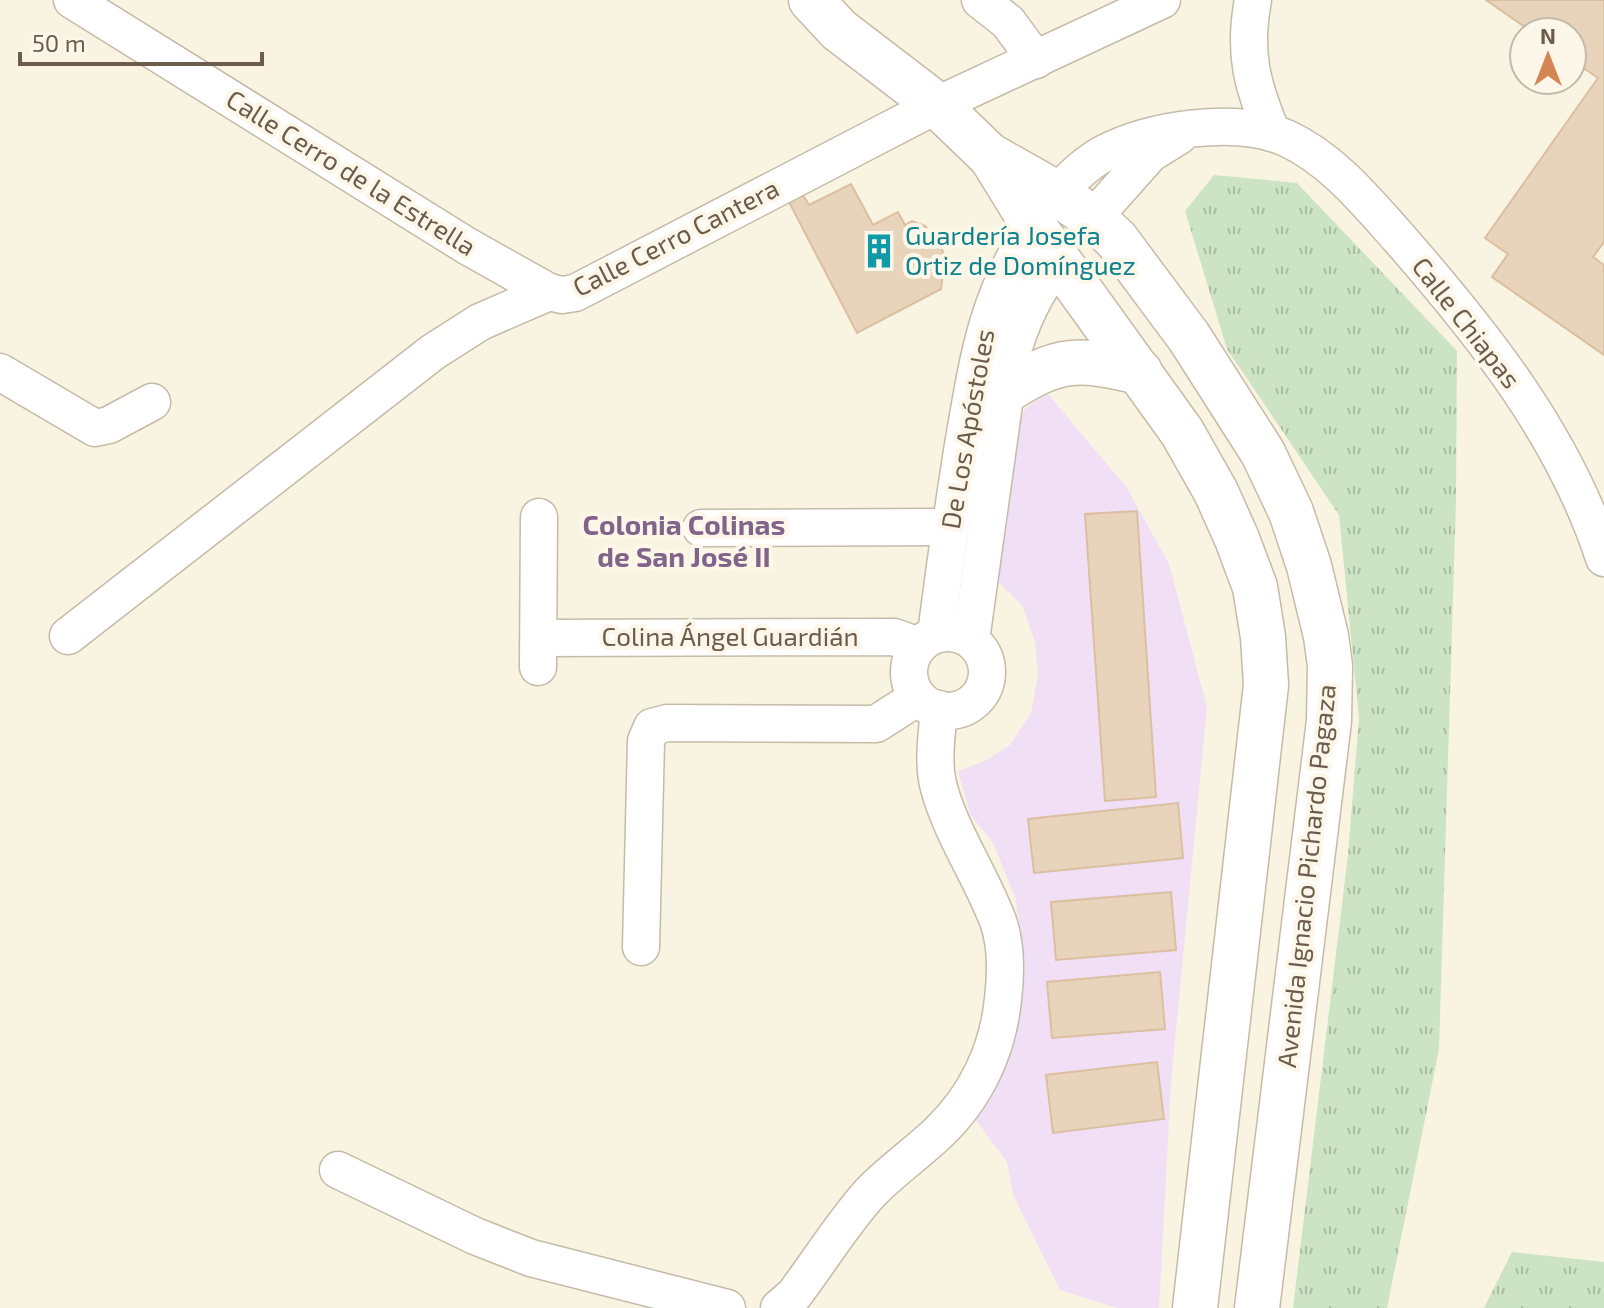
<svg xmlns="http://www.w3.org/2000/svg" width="1604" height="1308" viewBox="0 0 1604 1308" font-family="'Exo 2',sans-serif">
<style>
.education{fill:#f0dff5}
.grass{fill:url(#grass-tufts)}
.building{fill:#e8d4bb;stroke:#dbbfa0;stroke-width:2}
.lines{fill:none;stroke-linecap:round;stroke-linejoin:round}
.street-casing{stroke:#c6baa8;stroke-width:39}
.secondary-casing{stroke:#c8baa6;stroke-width:47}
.street{stroke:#fff;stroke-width:36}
.secondary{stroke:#fff;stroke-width:44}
.labels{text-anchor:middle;stroke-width:8;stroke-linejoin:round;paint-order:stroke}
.street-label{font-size:26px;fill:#6d5c4c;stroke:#fcf7e8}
.culture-label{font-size:26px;fill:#0d838f;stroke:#fcf7e8;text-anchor:start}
.neighbourhood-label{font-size:28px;font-weight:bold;fill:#82648a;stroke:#fcf7e8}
</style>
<defs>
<pattern id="grass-tufts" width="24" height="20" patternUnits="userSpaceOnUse" patternTransform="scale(2)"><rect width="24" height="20" fill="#cce4c3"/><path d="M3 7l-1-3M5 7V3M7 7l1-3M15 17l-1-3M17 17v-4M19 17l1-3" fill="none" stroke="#aabca1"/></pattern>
</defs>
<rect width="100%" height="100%" fill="#f9f3e2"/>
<path class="education" d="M1047 393 1127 488 1169 564 1207 707 1171 1082 1159 1308H1117L1060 1290 1013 1194 1007 1162 971 1113 1016 1000 1022 943 1015 897 993 843 970 814 958 771 985 761 1010 745 1031 713 1038 676 1035 642 1022 605 990 574 1009 436 1025 409Z"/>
<g class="grass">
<path d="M1214 175 1297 183 1457 351 1456 501 1439 1049 1387 1308H1293L1348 855 1359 718 1339 515 1227 349 1185 211Z"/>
<path d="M1512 1252 1604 1262V1308H1484Z"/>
</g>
<g class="building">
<path d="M1486 0H1604V242L1593 257 1604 265V355L1492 277 1508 254 1485 238 1598 78 1572 60V32H1532Z"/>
<path d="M851 184 873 225 898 212 905 225 912 221 925 226 940 244 945 258 941 289 857 333 789 202 803 195 809 205Z"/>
<path d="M1137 511 1156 797 1105 801 1085 514Z"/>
<path d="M1178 803 1183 858 1034 873 1028 819Z"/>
<path d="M1171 892 1176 950 1056 960 1051 902Z"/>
<path d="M1160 972 1165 1029 1052 1038 1047 982Z"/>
<path d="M1157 1062 1164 1119 1053 1133 1046 1075Z"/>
</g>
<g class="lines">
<g class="street-casing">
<g id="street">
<path d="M72 0 467 246 549 292"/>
<path d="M980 0 1008 22 1036 60"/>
<path d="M1253 0C1243 53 1252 85 1272 133"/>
<path d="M1056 193C1071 179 1085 164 1103 154 1150 129 1236 116 1286 138 1332 159 1366 201 1399 238 1483 334 1564 435 1604 558"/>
<path d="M1093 218 1150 154 1179 136"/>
<path d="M0 372 95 428 109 425 152 402"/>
<path d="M701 528 950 527"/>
<circle cx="948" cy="672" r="39"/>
<path d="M936 634C944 571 953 508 963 445 978 359 985 302 1033 225"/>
<path d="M68 636 433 352 480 322 549 292 562 295 575 293 937 105 1162 0"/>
<path d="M539 638 894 637 919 646"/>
<path d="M971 640 1010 361C1020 323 1034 292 1058 262"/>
<path d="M538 667 539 517"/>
<path d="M641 947 646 741 652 727 667 723 876 724 918 697"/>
<path d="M338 1170 475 1236 531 1258 727 1308"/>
<path d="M779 1308 794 1295C819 1262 842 1224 870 1193 891 1171 916 1154 938 1133 976 1097 998 1050 1003 999 1006 974 1007 946 998 921 981 876 952 835 939 788 932 763 937 734 939 709"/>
</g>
</g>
<g class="secondary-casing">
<g id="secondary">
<path d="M811 0 839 30 937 105 989 155 1056 193 1093 218 1116 239 1189 337 1263 453 1291 512 1309 566 1326 636 1330 666 1329 721 1257 1308"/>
<path d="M993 160 1033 225 1182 432 1216 492 1237 539 1255 587 1263 637 1266 685 1195 1308"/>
<path d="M1006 391C1060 356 1079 358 1140 372"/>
</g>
</g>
<use href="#street" class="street"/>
<use href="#secondary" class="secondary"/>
</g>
<defs>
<g id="building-bare" transform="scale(2.76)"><path d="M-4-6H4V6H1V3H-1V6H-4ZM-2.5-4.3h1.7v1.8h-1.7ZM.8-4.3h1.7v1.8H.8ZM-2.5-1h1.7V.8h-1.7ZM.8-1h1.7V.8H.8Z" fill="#0f9aa8" stroke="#fcf7e8" stroke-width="2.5" paint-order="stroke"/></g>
</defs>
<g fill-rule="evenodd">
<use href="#building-bare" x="879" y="251"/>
</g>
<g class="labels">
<g class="street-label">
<text transform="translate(351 173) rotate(32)" y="9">Calle Cerro de la Estrella</text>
<text transform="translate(676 238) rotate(-27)" y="9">Calle Cerro Cantera</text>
<text transform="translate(1466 323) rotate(52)" y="9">Calle Chiapas</text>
<text transform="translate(968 429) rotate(-80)" y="9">De Los Apóstoles</text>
<text x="730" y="646">Colina Ángel Guardián</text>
<text transform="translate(1307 876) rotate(-84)" y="9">Avenida Ignacio Pichardo Pagaza</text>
</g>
<g class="culture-label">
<text x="905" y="245">Guardería Josefa<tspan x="905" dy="30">Ortiz de Domínguez</tspan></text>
</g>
<g class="neighbourhood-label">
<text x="684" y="535">Colonia Colinas<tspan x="684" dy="32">de San José II</tspan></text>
</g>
</g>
<g transform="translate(1548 56)"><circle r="38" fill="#fcf7e8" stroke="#c3b9aa" stroke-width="2"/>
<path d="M0-6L14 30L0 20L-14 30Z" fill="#d58455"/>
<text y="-12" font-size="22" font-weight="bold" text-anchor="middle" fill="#6d5c4c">N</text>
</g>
<path d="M20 52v12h242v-12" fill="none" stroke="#6d5c4c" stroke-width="4"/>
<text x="32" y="52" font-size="24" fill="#6d5c4c" stroke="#fcf7e8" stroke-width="6" paint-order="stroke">50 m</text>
</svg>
